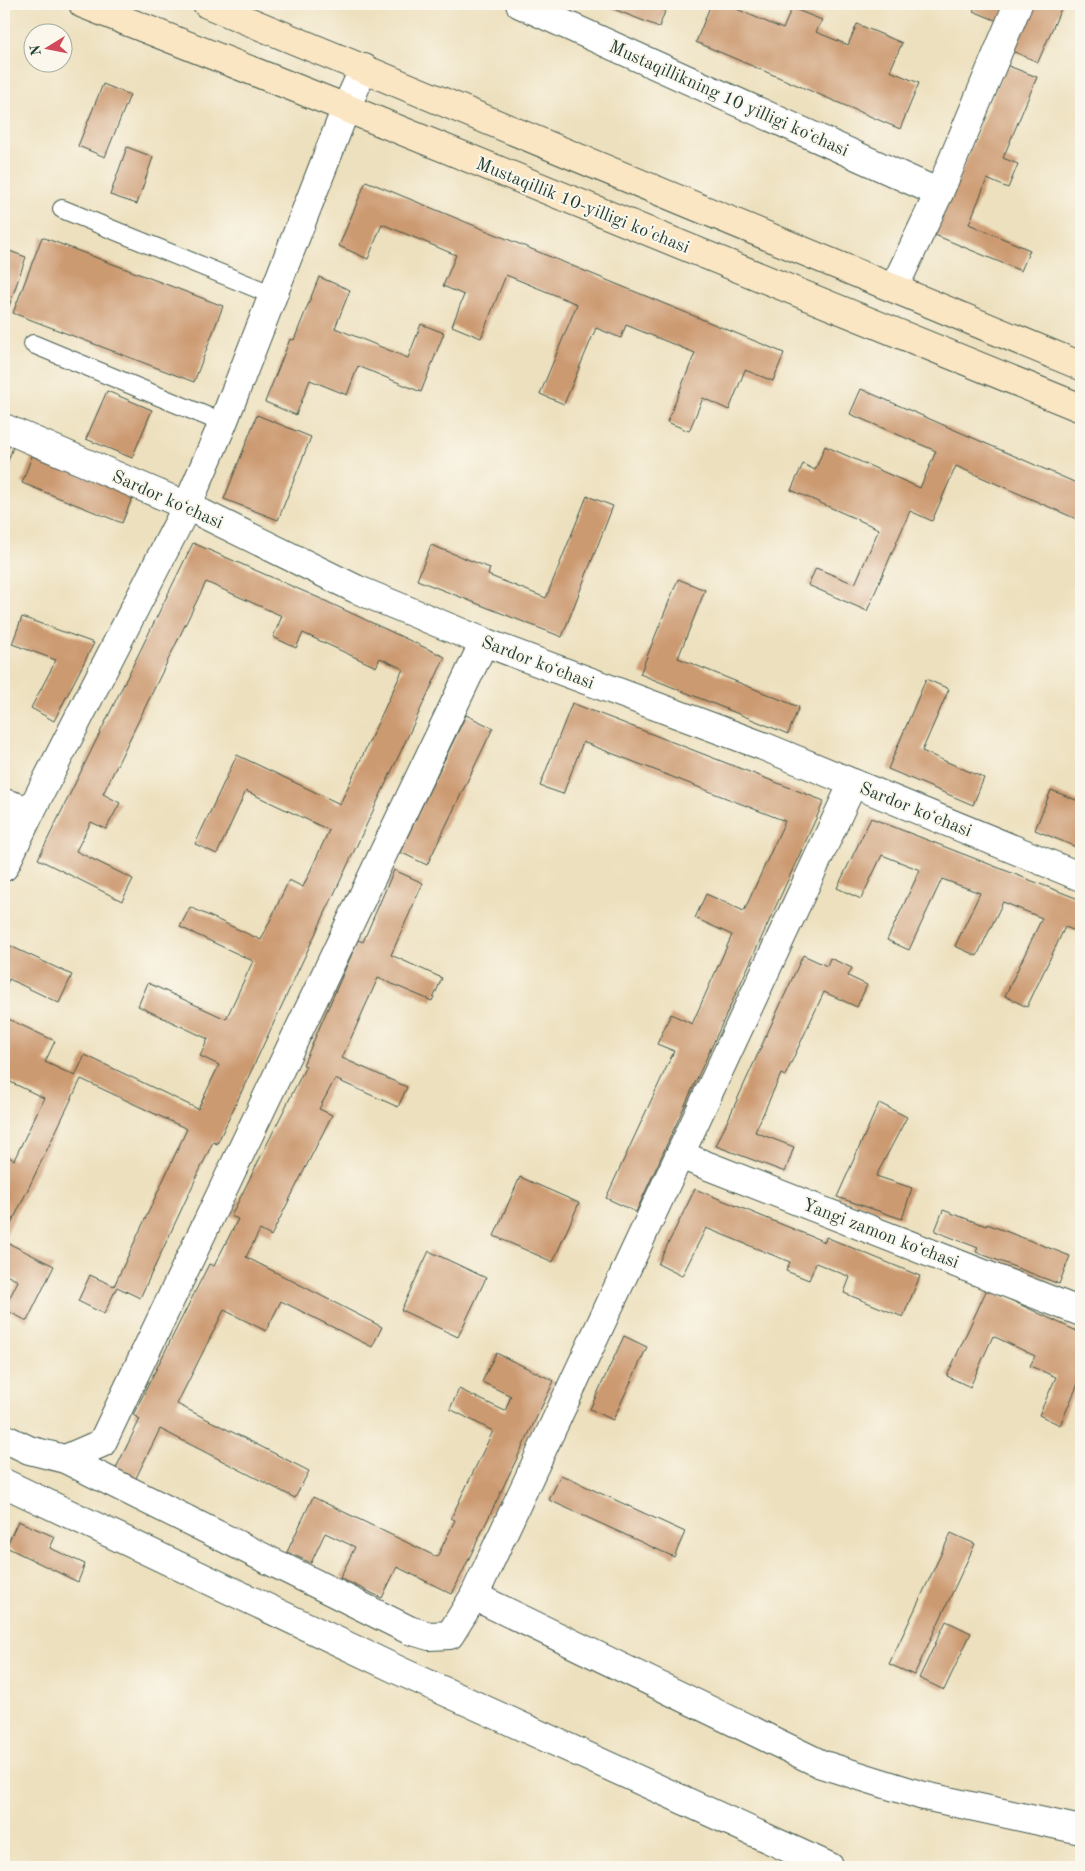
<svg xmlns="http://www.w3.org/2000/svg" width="1085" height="1871" viewBox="0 0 1085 1871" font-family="'Old Standard TT',serif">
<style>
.building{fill:#cc9a71}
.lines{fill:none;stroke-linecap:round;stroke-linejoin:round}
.lane-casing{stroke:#3e5549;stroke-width:20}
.street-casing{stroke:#3e5549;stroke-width:30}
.secondary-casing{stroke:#3e5549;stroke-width:30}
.lane{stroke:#fff;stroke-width:18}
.street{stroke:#fff;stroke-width:28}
.secondary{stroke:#fbe6c4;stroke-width:28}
.labels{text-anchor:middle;stroke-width:4;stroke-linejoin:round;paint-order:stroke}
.street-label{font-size:18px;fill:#1f3d34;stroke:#fbf7ec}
</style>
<rect width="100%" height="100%" fill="#fbf7ec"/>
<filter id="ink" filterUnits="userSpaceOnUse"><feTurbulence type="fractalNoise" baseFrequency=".02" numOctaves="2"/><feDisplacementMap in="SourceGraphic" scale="10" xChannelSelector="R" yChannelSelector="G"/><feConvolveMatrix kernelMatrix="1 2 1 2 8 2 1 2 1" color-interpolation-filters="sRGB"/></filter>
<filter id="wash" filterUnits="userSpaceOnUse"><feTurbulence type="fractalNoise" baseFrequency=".0096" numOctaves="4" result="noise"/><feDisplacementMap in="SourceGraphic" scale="20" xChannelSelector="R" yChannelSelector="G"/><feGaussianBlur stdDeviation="1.12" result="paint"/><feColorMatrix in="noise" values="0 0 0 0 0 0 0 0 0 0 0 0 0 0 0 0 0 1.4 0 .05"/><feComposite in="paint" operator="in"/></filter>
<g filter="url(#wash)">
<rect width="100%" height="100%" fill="#ede0be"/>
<g id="blocks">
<g class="building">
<path d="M601 4H668L659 27Z"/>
<path d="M711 4H725L783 29 792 8 822 20 816 32 848 45 857 24 902 43 890 71 919 83 900 129 696 42Z"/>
<path d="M976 4H1007L1000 22 973 11Z"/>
<path d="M1031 4H1063L1038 62 1012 51Z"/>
<path d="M1006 65 1037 77 1003 158 1018 164 1008 188 987 179 969 224 1030 250 1021 271 935 235Z"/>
<path d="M103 84 130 95 105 157 78 146Z"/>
<path d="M127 147 153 157 137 204 110 195Z"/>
<path d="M366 181 784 353 773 381 745 370 729 410 703 398 689 431 667 422 695 353 626 325 621 338 596 328 564 404 540 394 577 304 506 275 481 338 452 326 464 295 443 286 456 255 382 224 368 259 339 246Z"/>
<path d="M42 237 223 306 194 382 13 313Z"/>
<path d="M4 249 26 257 7 312 4 311Z"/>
<path d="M319 277 350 290 335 328 408 358 421 324 444 333 421 392 358 366 347 395 310 380 296 415 265 402 290 339 294 340Z"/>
<path d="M861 389 1081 485V521L956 466 932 521 910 511 867 611 808 585 816 568 855 584 879 529 791 490 803 464 815 470 825 446 920 488 936 451 850 414Z"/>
<path d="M107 391 152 410 132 458 86 439Z"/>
<path d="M257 415 311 437 278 520 224 499Z"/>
<path d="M4 441 14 444 4 473Z"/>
<path d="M32 456 133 496 122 523 22 483Z"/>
<path d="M587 496 613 506 562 637 417 580 431 545 490 568 488 575 546 598Z"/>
<path d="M193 543 319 598 445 657 217 1144 213 1142 140 1298 117 1287 104 1314 78 1301 90 1275 114 1286 187 1129 81 1079 4 1239V1154L14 1160 44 1098 4 1079V1017L55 1041 45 1062 75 1076 85 1055 198 1109 219 1065 200 1056 208 1039 138 1006 148 983 226 1019 253 961 180 927 190 907 261 940 289 880 303 887 329 830 246 791 217 854 195 844 237 755 340 804 403 669 380 658 376 667 303 633 296 648 273 637 282 616 206 582 103 794 120 803 106 829 91 822 76 851 133 879 122 901 38 859Z"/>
<path d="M678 579 705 590 678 658 799 707 788 734 640 674Z"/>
<path d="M22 617 94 643 54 721 31 708 56 660 12 644Z"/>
<path d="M926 679 949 689 922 751 984 778 973 805 888 769Z"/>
<path d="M572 703 824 801 636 1212 606 1198 674 1051 657 1044 671 1014 692 1024 732 935 695 918 706 894 744 911 785 821 583 742 563 794 540 786Z"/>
<path d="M466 715 493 728 427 865 400 852Z"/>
<path d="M1051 790 1081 802V849L1035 830Z"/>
<path d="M871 818 1081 900V933L1065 927 1027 1007 1005 996 1042 918 1003 902 977 956 955 946 980 893 942 879 909 950 887 940 920 870 882 855 861 899 837 888Z"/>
<path d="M394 870 423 883 391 955 442 978 432 1001 378 978 342 1058 407 1087 398 1107 335 1079 319 1109 332 1115 271 1236 260 1230 246 1257 382 1327 372 1347 281 1301 266 1331 224 1310 177 1404 309 1471 295 1498 160 1429 135 1480 115 1470 140 1419 133 1415 209 1264 214 1266 238 1219 231 1216 306 1066 303 1065 358 940 363 942Z"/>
<path d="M4 943 72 975 59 1003 9 979 4 991Z"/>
<path d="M803 955 827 966 830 958 852 968 848 976 867 985 857 1007 824 992 785 1076 781 1074 755 1132 794 1147 785 1172 716 1146Z"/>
<path d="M879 1103 907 1117 876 1176 912 1188 902 1219 837 1197Z"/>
<path d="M520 1177 579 1203 553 1262 494 1236Z"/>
<path d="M695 1189 825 1242 826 1237 920 1276 903 1317 844 1293 850 1277 816 1263 809 1280 786 1271 790 1262 706 1228 682 1276 658 1264Z"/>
<path d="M943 1210 986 1226 987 1224 1070 1256 1059 1284 976 1252 978 1248 935 1231Z"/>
<path d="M4 1241 54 1266 27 1321 4 1309 18 1281 4 1274Z"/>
<path d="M429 1251 486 1278 458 1337 401 1310Z"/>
<path d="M987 1289 1081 1333V1377L1060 1425 1039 1415 1056 1377 1030 1366 1035 1356 993 1336 970 1387 947 1376Z"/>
<path d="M624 1336 647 1347 613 1420 590 1409Z"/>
<path d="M496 1353 554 1381 452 1594 397 1567 382 1598 340 1578 355 1547 325 1533 311 1563 287 1552 313 1497 437 1557 455 1520 451 1518 493 1431 450 1409 459 1389 505 1411 511 1396 482 1382Z"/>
<path d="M561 1475 685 1532 674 1557 549 1500Z"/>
<path d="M18 1521 55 1537 50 1548 85 1564 78 1582 6 1547Z"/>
<path d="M951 1533 975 1544 914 1675 889 1664Z"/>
<path d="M946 1621 971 1633 944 1690 919 1678Z"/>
</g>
</g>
</g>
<g filter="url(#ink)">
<use href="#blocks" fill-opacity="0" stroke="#3e5549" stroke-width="1"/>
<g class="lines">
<g class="lane-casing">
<g id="lane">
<path d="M62 209 273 295"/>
<path d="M33 344 223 423"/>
</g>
</g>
<g class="street-casing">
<g id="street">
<path d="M520 4 939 193"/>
<path d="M894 288 939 193 1018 4"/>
<path d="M4 428 187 506 356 589 484 642 763 746 1081 877"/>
<path d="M4 803 31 811"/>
<path d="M4 867 31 811 187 506 223 423 346 108 364 68"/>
<path d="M680 1155 1081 1312"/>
<path d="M4 1438 29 1450 65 1459 102 1443 484 642"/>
<path d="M65 1459 409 1630 429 1636 450 1635 474 1596 853 783"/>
<path d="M4 1483 400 1671 830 1867"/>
<path d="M474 1596 821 1764 920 1795 1081 1830"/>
</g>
</g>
<g class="secondary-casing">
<g id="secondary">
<path d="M83 4 346 108 1081 408"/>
<path d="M207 4 1081 366"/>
</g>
</g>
<use href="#lane" class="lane"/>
<use href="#street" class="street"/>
<use href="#secondary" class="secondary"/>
</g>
</g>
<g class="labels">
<g class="street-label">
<text transform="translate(729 98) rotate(24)" y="6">Mustaqillikning 10 yilligi koʻchasi</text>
<text transform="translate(583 205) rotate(22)" y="6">Mustaqillik 10-yilligi ko'chasi</text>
<text transform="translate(168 499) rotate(24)" y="6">Sardor koʻchasi</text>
<text transform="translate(538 662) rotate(21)" y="6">Sardor koʻchasi</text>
<text transform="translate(916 809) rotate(22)" y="6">Sardor koʻchasi</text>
<text transform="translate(881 1233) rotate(21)" y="6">Yangi zamon koʻchasi</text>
</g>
</g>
<rect width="1085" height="1871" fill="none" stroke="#fbf7ec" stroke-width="20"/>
<g transform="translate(48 48) rotate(260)"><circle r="24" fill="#fbf7ec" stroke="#a3ada2"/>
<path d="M0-4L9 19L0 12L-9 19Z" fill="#d1495b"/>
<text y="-8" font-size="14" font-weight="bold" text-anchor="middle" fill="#1f3d34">N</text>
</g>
</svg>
